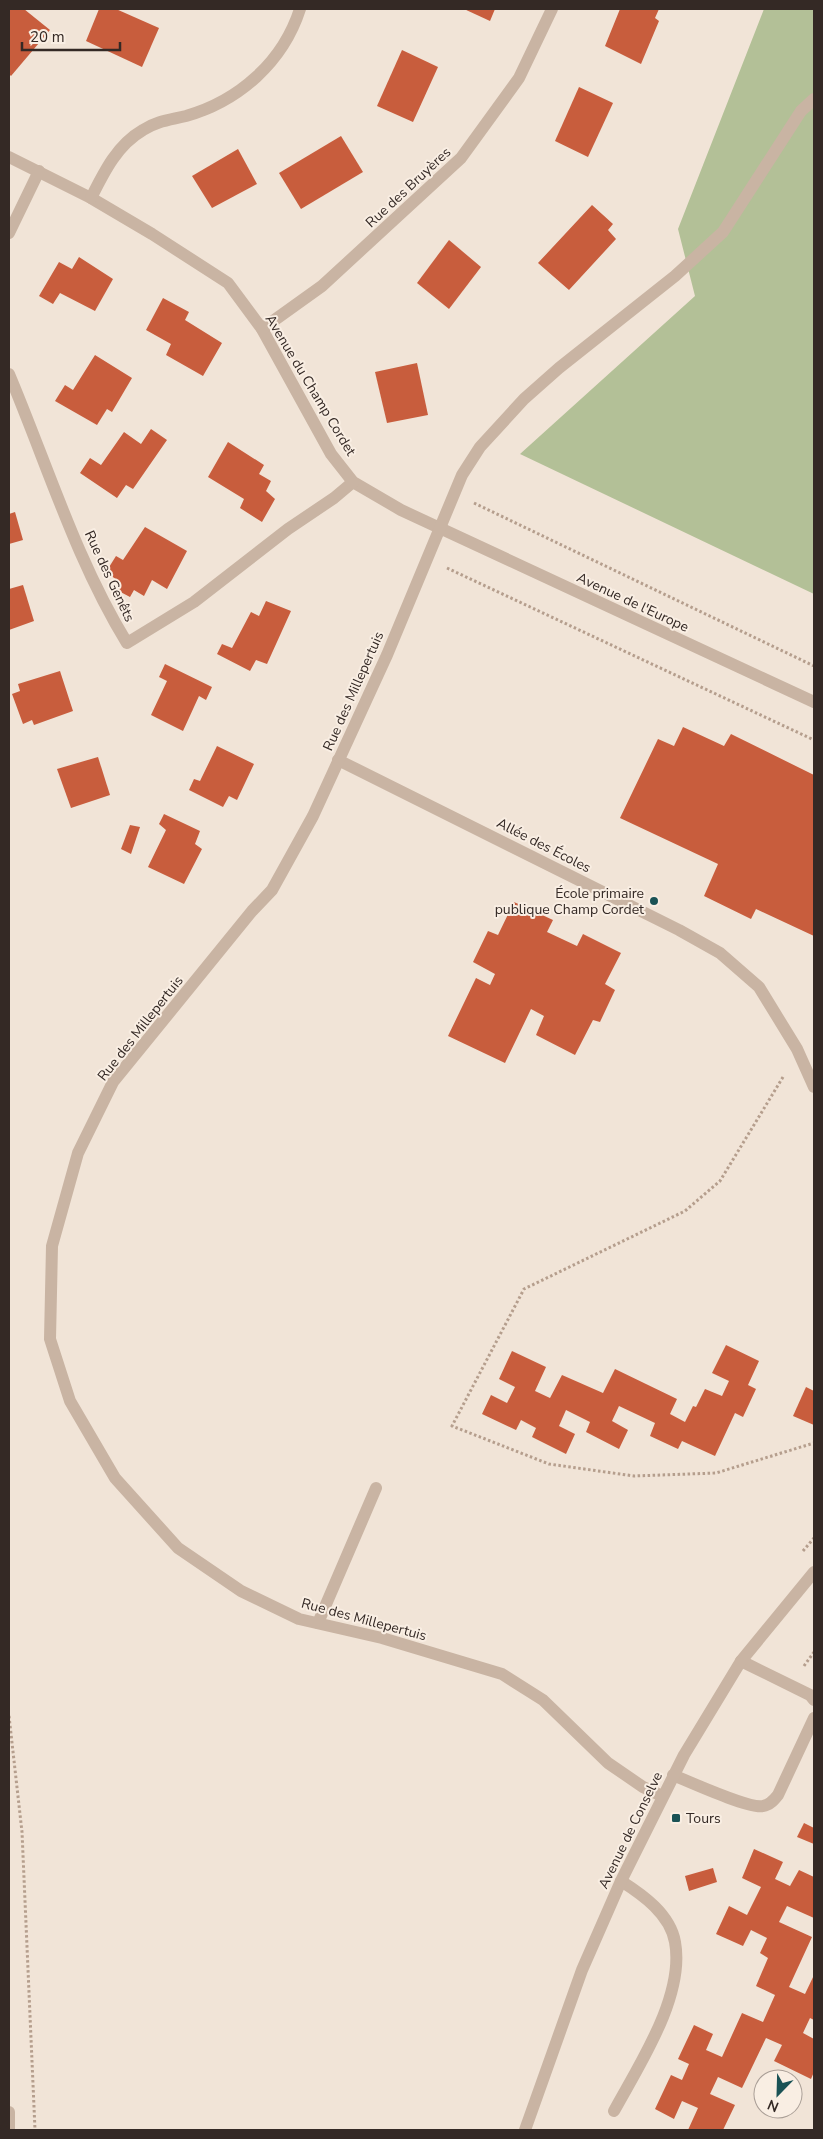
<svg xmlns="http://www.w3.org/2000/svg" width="823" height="2139" viewBox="0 0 823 2139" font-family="'Nunito Sans',sans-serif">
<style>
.green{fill:#b3c097}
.building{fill:#c85d3d}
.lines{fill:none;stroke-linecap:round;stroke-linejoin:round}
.path{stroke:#b59e8d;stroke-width:3;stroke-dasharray:2.5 2.5;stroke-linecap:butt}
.minor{stroke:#c9b4a3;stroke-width:12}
.poi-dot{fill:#1a5255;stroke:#f9eee3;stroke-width:2}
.labels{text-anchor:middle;stroke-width:4;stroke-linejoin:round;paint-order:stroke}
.street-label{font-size:14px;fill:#342925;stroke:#f9eee3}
.poi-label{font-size:14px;fill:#342925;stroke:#f9eee3;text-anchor:end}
</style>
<rect width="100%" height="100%" fill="#f1e4d7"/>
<path class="green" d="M764 9H814V594L520 454 695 296 678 229Z"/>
<g class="building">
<path d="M9 9H24L50 30 11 76 9 74Z"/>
<path d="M99 9H116L159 28 142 67 86 41Z"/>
<path d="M464 9H495L490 21Z"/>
<path d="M620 9H659L655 18 659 21 641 64 605 46Z"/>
<path d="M402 50 438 67 413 122 377 106Z"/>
<path d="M579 87 613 103 588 157 555 141Z"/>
<path d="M341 136 363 172 301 209 279 173Z"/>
<path d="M238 149 257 184 212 208 192 176Z"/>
<path d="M592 205 613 224 608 230 616 239 569 290 538 263Z"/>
<path d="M449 240 481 267 449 309 417 283Z"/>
<path d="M79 257 113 279 95 311 60 293 53 304 39 296 59 262 72 269Z"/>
<path d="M163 298 189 312 185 320 222 343 203 376 166 355 171 344 146 330Z"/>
<path d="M95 355 132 378 112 412 107 409 97 425 55 401 65 385 73 390Z"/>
<path d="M417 363 428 415 387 423 375 372Z"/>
<path d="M151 429 167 440 133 489 126 485 117 498 80 473 90 458 101 465 124 432 141 444Z"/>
<path d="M228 442 264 465 259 474 271 481 266 491 275 499 262 522 240 508 244 499 208 477Z"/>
<path d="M15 512 23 540 9 544V514Z"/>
<path d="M145 527 187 551 167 589 152 580 144 596 134 590 130 597 113 588 117 580 106 572 116 556 123 560Z"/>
<path d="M23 585 34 621 9 630V589Z"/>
<path d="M266 601 291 611 267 664 256 660 250 671 217 654 222 644 232 648 251 612 259 616Z"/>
<path d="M165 664 212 687 206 700 199 696 183 731 151 715 167 681 159 677Z"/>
<path d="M60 671 73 711 34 725 32 720 23 724 12 694 20 691 18 684Z"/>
<path d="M683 727 724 746 731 734 814 775V936L756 909 751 919 704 896 718 864 620 818 658 739 674 746Z"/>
<path d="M217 746 254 764 237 800 229 796 223 807 189 790 194 779 200 781Z"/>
<path d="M98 757 110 795 71 808 57 769Z"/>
<path d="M164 814 200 831 195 844 202 849 184 884 148 867 166 830 159 824Z"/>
<path d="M130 825 140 827 131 854 121 849Z"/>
<path d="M514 902 553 920 547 932 577 946 583 934 621 953 605 984 615 990 600 1022 593 1020 575 1055 536 1035 544 1016 531 1009 505 1063 448 1036 476 978 490 985 495 974 473 962 488 931 498 935Z"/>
<path d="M726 1345 759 1361 748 1385 756 1389 743 1417 735 1413 715 1456 682 1441 678 1449 650 1436 655 1423 619 1406 612 1421 628 1430 619 1449 586 1432 590 1422 566 1410 559 1426 575 1434 566 1454 532 1437 536 1428 521 1420 516 1430 482 1414 491 1395 507 1403 515 1387 499 1379 512 1351 546 1367 535 1391 550 1398 562 1375 603 1393 615 1369 677 1399 670 1414 685 1422 693 1406 696 1407 705 1389 722 1396 729 1381 712 1373Z"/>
<path d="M806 1387 814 1391V1425L793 1416Z"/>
<path d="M804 1823 814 1828V1844L797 1837Z"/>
<path d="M754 1849 783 1862 775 1879 790 1886 799 1870 814 1877V1918L787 1906 779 1922 812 1937 789 1987 805 1994 814 1975V2020L810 2018 803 2033 814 2039V2072L811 2079 774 2061 782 2045 766 2038 742 2088 718 2077 710 2094 735 2105 723 2130H688L698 2108 682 2101 674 2119 655 2109 671 2075 682 2080 689 2064 678 2059 694 2025 713 2034 706 2050 722 2057 742 2013 763 2022 775 1995 756 1986 768 1958 760 1953 767 1938 751 1930 743 1946 716 1934 729 1906 747 1915 761 1887 742 1878Z"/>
<path d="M713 1868 717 1882 689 1891 685 1876Z"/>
</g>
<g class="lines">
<g class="path">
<path d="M474 503 814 666"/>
<path d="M447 568 814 740"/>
<path d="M783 1077 720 1181 685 1211 524 1289 452 1426 549 1464 634 1476 716 1473 814 1443"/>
<path d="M803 1551 814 1538"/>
<path d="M804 1666 814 1652"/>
<path d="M9 1716 22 1832 35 2130"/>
</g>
<g class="minor">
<path d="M9 157 91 198 152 234 228 283 262 329 331 454 353 482 401 510 814 702"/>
<path d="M91 198C104 172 117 145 143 130 157 121 170 120 186 116 239 101 283 62 300 9"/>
<path d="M9 233 39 171"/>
<path d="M262 329 322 286 461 158 519 78 552 9"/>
<path d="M9 374C47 464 76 560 127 643L194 602 288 529 334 498 353 482"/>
<path d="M338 760 679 930 720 953 759 987 797 1049 814 1087"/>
<path d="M318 1623 376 1488"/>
<path d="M741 1661 810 1695 814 1700"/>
<path d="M673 1775C690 1782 749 1809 763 1806 770 1805 774 1800 778 1795L814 1718"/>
<path d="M662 1796 643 1787 608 1763 543 1700 502 1674 382 1638 299 1619 241 1591 178 1548 115 1478 70 1401 50 1339 52 1246 78 1153 113 1082 252 911 272 890 313 816 387 655 462 475 480 447 524 399 559 368 675 276 723 232 801 111 814 99"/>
<path d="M614 2111C639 2065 685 1996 675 1942 670 1914 643 1895 621 1881"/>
<path d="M9 2112V2130"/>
<path d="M525 2130 582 1970 621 1881 684 1755 741 1661 814 1572"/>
</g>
</g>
<g class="poi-dot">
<circle cx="654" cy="901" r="5"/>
<rect x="671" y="1813" width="10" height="10" rx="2.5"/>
</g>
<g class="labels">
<g class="street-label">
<text transform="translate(408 187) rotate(-43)" y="5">Rue des Bruyères</text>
<text transform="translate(311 385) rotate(59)" y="5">Avenue du Champ Cordet</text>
<text transform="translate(110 576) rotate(65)" y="5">Rue des Genêts</text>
<text transform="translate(633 602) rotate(25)" y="5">Avenue de l'Europe</text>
<text transform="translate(353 691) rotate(-66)" y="5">Rue des Millepertuis</text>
<text transform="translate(544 845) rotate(27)" y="5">Allée des Écoles</text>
<text transform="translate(140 1028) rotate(-52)" y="5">Rue des Millepertuis</text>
<text transform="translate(364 1619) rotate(15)" y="5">Rue des Millepertuis</text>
<text transform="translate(630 1830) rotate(-64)" y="5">Avenue de Conselve</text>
</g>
<g class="poi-label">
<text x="644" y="898">École primaire<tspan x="644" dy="16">publique Champ Cordet</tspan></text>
<text x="686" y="1823" text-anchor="start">Tours</text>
</g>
</g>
<rect width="823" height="2139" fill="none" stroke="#342925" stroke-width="20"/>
<g transform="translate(778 2094) rotate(203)"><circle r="24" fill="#f9eee3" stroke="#aa9f97"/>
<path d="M0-4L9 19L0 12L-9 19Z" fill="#1a5255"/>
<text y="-8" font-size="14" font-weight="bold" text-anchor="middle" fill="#342925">N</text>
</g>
<path d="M22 42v8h98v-8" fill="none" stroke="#342925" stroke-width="2.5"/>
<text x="30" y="42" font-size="15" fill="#342925" stroke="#f9eee3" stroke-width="4" paint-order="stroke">20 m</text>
</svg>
